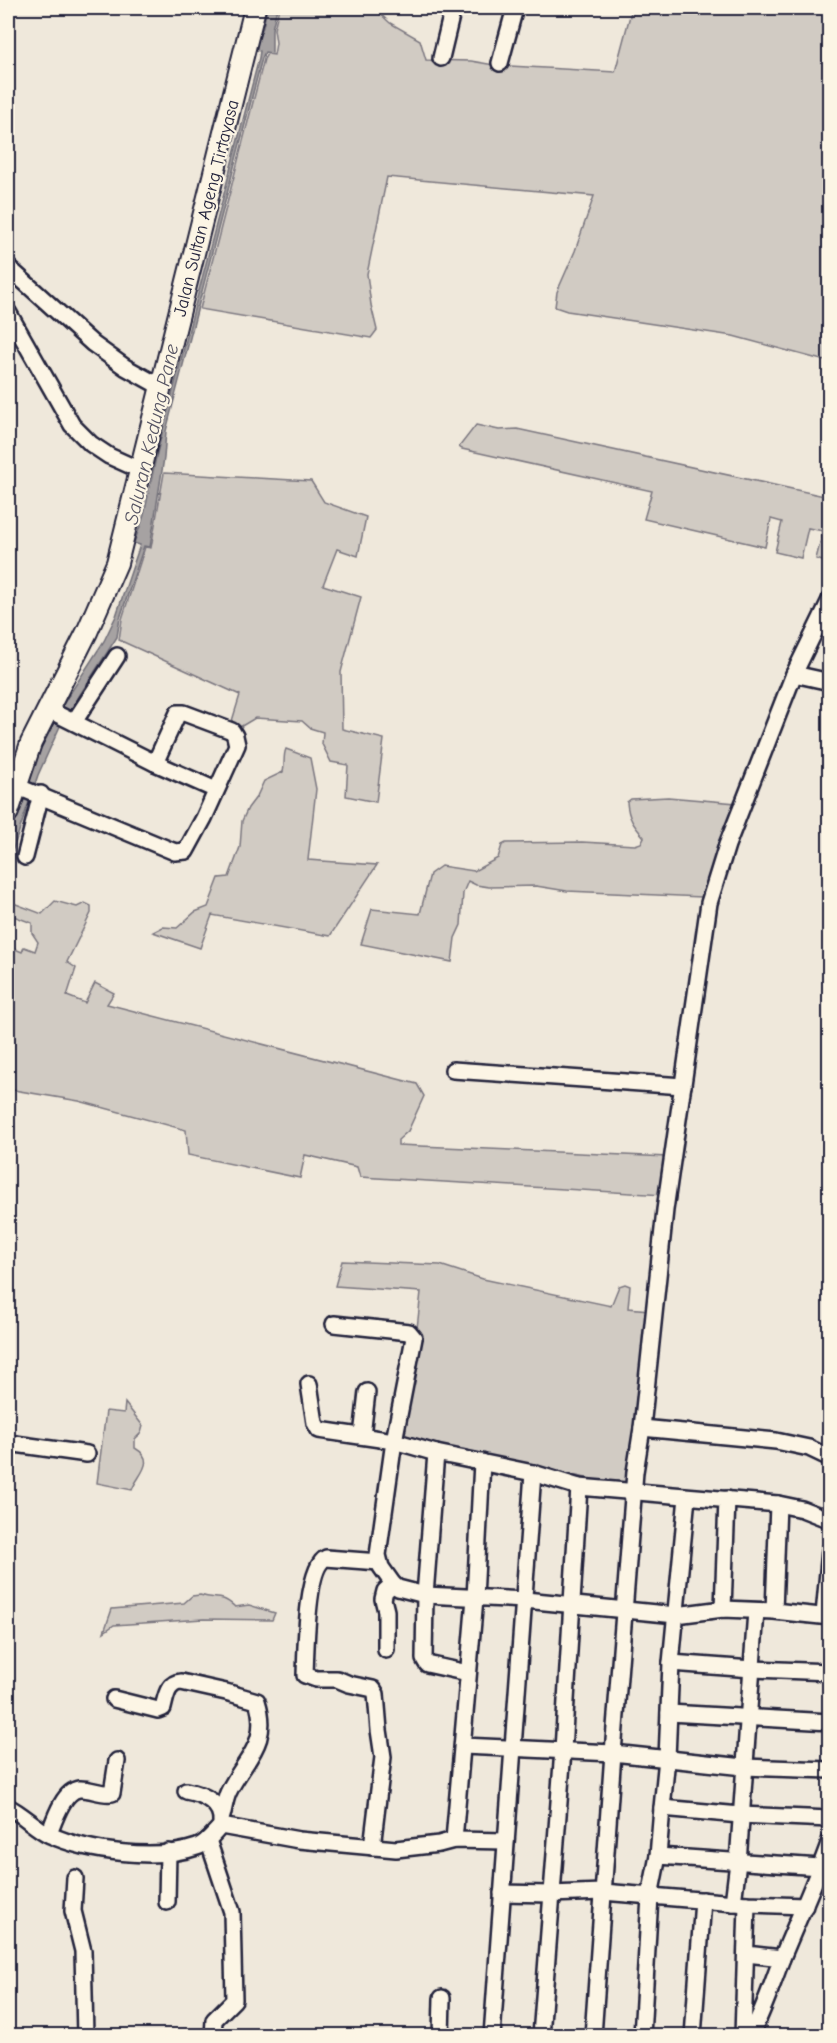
<svg xmlns="http://www.w3.org/2000/svg" width="837" height="2043" viewBox="0 0 837 2043" font-family="'Comic Neue',sans-serif">
<style>
.green{fill:#d1cbc3;stroke:#7a767f;stroke-width:1.5}
.water{fill:#a6a2a2;stroke:#716f79;stroke-width:1.5}
.lines{fill:none;stroke-linecap:round;stroke-linejoin:round}
.minor-casing{stroke:#22223b;stroke-width:20}
.major-casing{stroke:#22223b;stroke-width:24}
.minor{stroke:#fcf5e5;stroke-width:15}
.major{stroke:#fcf5e5;stroke-width:20}
.labels{text-anchor:middle;stroke-width:4.5;stroke-linejoin:round;paint-order:stroke}
.street-label{font-size:18px;fill:#22223b;stroke:#fcf5e5}
.water-label{font-size:20px;font-style:italic;fill:#575564;stroke:#fcf5e5}
</style>
<rect width="100%" height="100%" fill="#efe8db"/>
<filter id="ink" filterUnits="userSpaceOnUse"><feTurbulence type="fractalNoise" baseFrequency=".0167" numOctaves="2"/><feDisplacementMap in="SourceGraphic" scale="12" xChannelSelector="R" yChannelSelector="G"/><feConvolveMatrix kernelMatrix="1 2 1 2 8 2 1 2 1" color-interpolation-filters="sRGB"/></filter>
<g filter="url(#ink)">
<g class="green">
<path d="M279 8H374L390 23 420 40 426 60 471 61 494 65 615 72 632 8H829V362L733 336 567 311 555 307 557 292 575 251 594 196 387 177 367 274 371 305 377 330 371 338 200 309 264 59 267 54 274 55 276 43 274 29Z"/>
<path d="M476 425 499 430 517 429 829 497V563L816 559 823 531 808 528 801 558 775 552 782 522 771 519 765 547 644 519 652 491 462 449 459 447Z"/>
<path d="M164 473 311 481 324 502 366 517 358 556 337 549 323 585 361 597 341 672 342 729 384 739 376 802 346 796 348 765 331 762 322 744 323 732 310 728 302 721 255 718 240 727 232 721 240 695 119 640 122 619 145 547 151 548Z"/>
<path d="M286 749 310 758 316 789 308 860 377 865 330 936 212 915 200 948 153 932 163 927 177 928 195 912 208 907 219 878 229 877 240 847 242 821 248 808 257 796 264 781 283 772C285 764 283 755 286 749Z"/>
<path d="M668 797 736 803 702 897 567 891 536 886 489 887 476 885 468 881 463 893 461 925 455 938 452 962 361 944 372 909 420 914 430 874 441 866 474 871 498 858 502 845 506 843 582 842 635 845 641 843 644 837C634 826 628 818 627 802L631 799Z"/>
<path d="M8 901 42 914 55 901 77 907 85 903 91 906V913L67 962 76 968 67 996 85 1003 95 983 114 993 107 1004 417 1084 424 1096 408 1131 398 1140V1145L668 1157 664 1195 360 1177 357 1167 305 1155 300 1178 188 1155 186 1130 79 1101 8 1089V946L22 952 24 947 35 951 38 942 32 933V923L8 914Z"/>
<path d="M342 1261 440 1265 483 1279 611 1306 619 1286 625 1284 630 1286 628 1308 649 1310 627 1487 405 1438 421 1292 335 1286Z"/>
<path d="M125 1403 143 1426 141 1433 135 1439V1448C158 1461 137 1475 132 1490L97 1483 106 1411 124 1413Z"/>
<path d="M200 1595C217 1601 220 1593 235 1607L249 1605 275 1613 272 1620 203 1619 114 1625 104 1632 112 1609 184 1603 192 1596Z"/>
</g>
<path class="water" d="M267 8H277L272 29V53L265 52 262 58 166 431 164 458 150 547 144 546 120 618 117 637 61 724 38 775 8 864V830L29 771 53 720 104 641 116 616 140 545 134 543 144 515 156 457 259 58 260 51 254 50 263 27Z"/>
<g class="lines">
<g class="minor-casing">
<g id="minor">
<path d="M441 58 453 8"/>
<path d="M500 63 515 8"/>
<path d="M8 267 93 344 125 367 161 387"/>
<path d="M8 312 72 425 91 444 109 456 140 470"/>
<path d="M794 674 830 682"/>
<path d="M47 709 155 763 216 790"/>
<path d="M74 722 117 656"/>
<path d="M8 766 20 773"/>
<path d="M16 786 175 852 186 851 204 818 237 745 235 736 232 731 184 713H178L155 763"/>
<path d="M25 857 41 794"/>
<path d="M453 1070 683 1086"/>
<path d="M334 1324 409 1332 414 1338 394 1441 436 1453 533 1473 579 1487 778 1504 802 1509 830 1520"/>
<path d="M309 1384 315 1423 319 1430 394 1441 378 1555 381 1567 393 1584 398 1588 425 1595 525 1600 676 1615 723 1609 774 1611 830 1617"/>
<path d="M642 1428 776 1441 809 1448 830 1458"/>
<path d="M362 1436 367 1392"/>
<path d="M8 1443 87 1454"/>
<path d="M436 1453 425 1595 424 1659 427 1664 468 1673"/>
<path d="M687 1497 671 1663 667 1758 662 1808 740 1815 830 1819"/>
<path d="M723 1609 727 1499"/>
<path d="M774 1611 778 1504"/>
<path d="M824 1615 830 1550"/>
<path d="M386 1650V1611L383 1599 385 1591 393 1584"/>
<path d="M671 1663 752 1669 830 1672"/>
<path d="M114 1699 158 1710 163 1708C166 1697 167 1683 181 1682L226 1692 257 1701C271 1744 244 1759 228 1793 225 1800 224 1809 222 1816"/>
<path d="M669 1713 830 1722"/>
<path d="M463 1746 613 1753 744 1767 830 1770"/>
<path d="M186 1791C203 1794 223 1803 221 1823"/>
<path d="M8 1807C23 1814 35 1828 50 1835 88 1852 157 1861 197 1847 206 1844 214 1833 221 1826L299 1840 396 1849 439 1844 454 1840 506 1841"/>
<path d="M49 1834C54 1821 63 1791 79 1789 90 1788 101 1795 112 1793L117 1761"/>
<path d="M208 1840 232 1912 234 2000 214 2020 213 2036"/>
<path d="M454 1840 475 1598 482 1462"/>
<path d="M372 1847 383 1757 379 1730 376 1694 373 1689 349 1684 337 1679H316L305 1675C306 1652 306 1567 326 1558L379 1562"/>
<path d="M658 1856 820 1867"/>
<path d="M75 1878 73 1911 83 1951 85 2036"/>
<path d="M502 1893 550 1894 603 1892 747 1904 805 1906"/>
<path d="M167 1902 168 1852"/>
<path d="M733 1903 738 1862 756 1611"/>
<path d="M746 1954 782 1958"/>
<path d="M441 2036 442 1998"/>
<path d="M492 2036 533 1473"/>
<path d="M541 2036 563 1750 579 1487"/>
<path d="M593 2036 613 1753 635 1472 642 1428 665 1210 709 903 727 845 794 674 830 600"/>
<path d="M642 2036 650 1896 658 1856 662 1808"/>
<path d="M693 2036 703 1900"/>
<path d="M743 2036 747 1904"/>
<path d="M750 2036C764 2010 772 1984 782 1958 798 1919 816 1881 830 1841"/>
</g>
</g>
<g class="major-casing">
<path id="major" d="M8 812 31 743 87 632 117 563 255 8"/>
</g>
<use href="#minor" class="minor"/>
<use href="#major" class="major"/>
</g>
</g>
<g class="labels">
<g class="street-label">
<text transform="translate(206 208) rotate(-76)" y="6">Jalan Sultan Ageng Tirtayasa</text>
</g>
<g class="water-label">
<text transform="translate(151 434) rotate(-77)" y="7">Saluran Kedung Pane</text>
</g>
</g>
<rect width="837" height="2043" fill="none" stroke="#fcf5e5" stroke-width="30"/>
<rect x="15" y="15" width="807" height="2013" fill="none" stroke="#22223b" stroke-width="2" filter="url(#ink)"/>
</svg>
